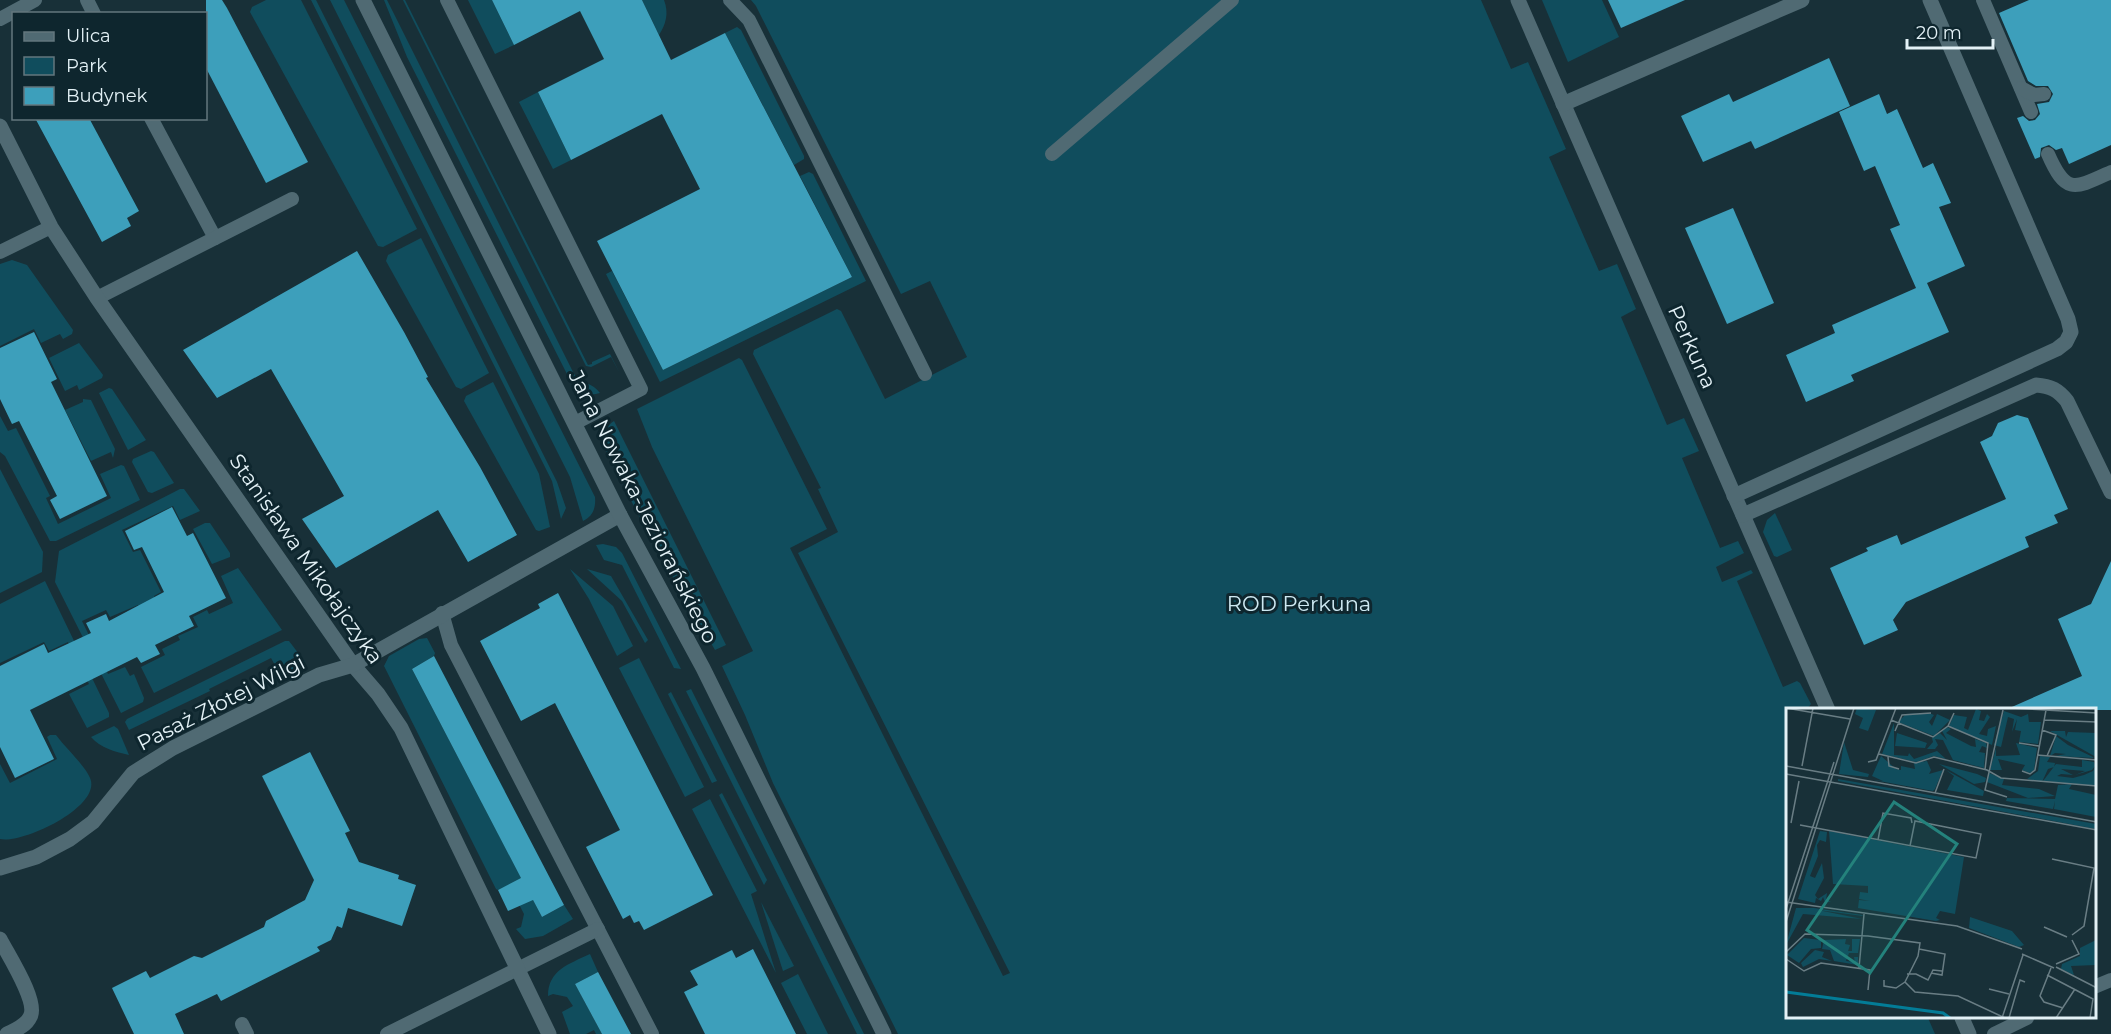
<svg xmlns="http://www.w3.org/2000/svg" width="2111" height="1034" viewBox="0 0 2111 1034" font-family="Montserrat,sans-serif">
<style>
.green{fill:#104d5d}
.building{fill:#3d9fbb}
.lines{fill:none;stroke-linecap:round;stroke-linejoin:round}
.service{stroke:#506a73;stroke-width:14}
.minor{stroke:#506a73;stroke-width:15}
.tertiary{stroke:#506a73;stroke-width:15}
.labels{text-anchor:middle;stroke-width:6;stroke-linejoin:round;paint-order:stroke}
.street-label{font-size:21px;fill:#e3f1f6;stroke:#0e262e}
.park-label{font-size:21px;fill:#cee9f2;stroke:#0e262e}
.inset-river{fill:none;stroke:#037c97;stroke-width:3}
.inset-road{fill:none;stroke:#697d84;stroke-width:1.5}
.view{fill:#24827c;fill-opacity:0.15;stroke:#24827c;stroke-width:3}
.inset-edge{fill:none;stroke:#e3f1f6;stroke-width:3}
</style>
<rect width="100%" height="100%" fill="#183038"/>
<g class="green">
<path d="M266 0H301L417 229 383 247 378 246 250 12 252 7Z"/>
<path d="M311 0H316L557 482 566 508 561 519 552 481Z"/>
<path d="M330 0H344L595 497C596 508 593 516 583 521L570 477Z"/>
<path d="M384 0H387L574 374C581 383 593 383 600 393 588 397 578 392 571 382L407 57Z"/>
<path d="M403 0H405L588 365 592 364V362L610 354 619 372 611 357 591 367 586 366Z"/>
<path d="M468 0H492L514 45 495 54Z"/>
<path d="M642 0H664C669 13 666 24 659 35Z"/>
<path d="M751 0H1481L1511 69 1528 62 1566 149 1549 157 1599 271 1617 264 1636 309 1621 317 1667 425 1684 418 1699 451 1682 458 1720 548 1738 541 1744 553 1716 567 1722 582 1751 570 1753 573 1737 581 1783 687 1797 681 1800 683 1811 704C1806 712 1795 710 1787 710V1018H1928L1935 1034H898L773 783 745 715 722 666 753 651 652 447 637 409 739 358 742 360 827 529 790 548 1003 976 1010 973 798 553 838 532 818 489 821 488 753 354 754 350 837 309 841 311 885 399 967 357 930 281 901 294 756 6Z"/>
<path d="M1542 0H1602L1619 37 1568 62Z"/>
<path d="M737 27 741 30 804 156V159L794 165 725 33Z"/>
<path d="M538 92 571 160 553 169 519 102Z"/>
<path d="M809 172 813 174 866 281 660 382 606 274 612 271 663 370 852 277 800 176Z"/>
<path d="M421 238 489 373 461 389 456 387 386 261 388 255Z"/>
<path d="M12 260 27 265 73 330 72 334 63 339 60 334 41 343 34 329 0 346V264Z"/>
<path d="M79 343 103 375 102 378 79 390 77 385 65 391 49 358Z"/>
<path d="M493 382 539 474 550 527 539 531 536 530 464 401 466 396Z"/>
<path d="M109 388 112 389 146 440 128 450 99 393Z"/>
<path d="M83 399 91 400 115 449 113 458 111 452 91 461 65 410 83 402Z"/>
<path d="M0 416 8 431 16 428 50 496 46 498 58 524 111 498 100 474 121 465 124 466 140 500 56 541H50L5 456 0 452Z"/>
<path d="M614 421 726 645 715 650 647 532 607 453C603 440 602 429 614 421Z"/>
<path d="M151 451 154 452 174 483 152 493 148 492 132 462 133 459Z"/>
<path d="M0 469 43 552 42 572 0 593Z"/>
<path d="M180 489H184L200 511 180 520 173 506 122 530 133 552 140 550 161 592 154 596 158 606 143 613 138 605 110 617 106 610 82 621 108 674 125 667 130 676 134 674 144 698 143 702 121 713 55 582 59 551Z"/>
<path d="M1775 513 1792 550 1777 557 1774 556 1763 532 1767 520Z"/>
<path d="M205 523H210L230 553V557L212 564 193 529Z"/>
<path d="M603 544 616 547 622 553 681 669 674 668 622 565 604 560 596 545Z"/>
<path d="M238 568 282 630 154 693 141 667 165 655 162 649 180 640 178 636 198 627 193 617 207 610 209 614 233 603 221 576Z"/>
<path d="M570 569 613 606 633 646 617 656 589 599Z"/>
<path d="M587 569 611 576 648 640 645 643 622 601Z"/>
<path d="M45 581 109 713V717L87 728 69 694 89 684 68 642 49 651 44 642 0 663V604Z"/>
<path d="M427 638 435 653 434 656 412 669 470 780 493 769 505 791 482 803 542 917 564 905 573 919 543 936 525 939 516 929 521 927 524 914 509 885 498 890 496 889 384 666 389 656 419 639Z"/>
<path d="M285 641H289L305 662 297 669 281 676 271 658 209 689 210 691 129 730 125 722 127 719Z"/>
<path d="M639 658 704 787 685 797 619 668Z"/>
<path d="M691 689 864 1034H857L686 691Z"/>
<path d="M671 692 717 781 712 783 668 694Z"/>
<path d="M114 726 118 729 129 755C116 752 100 748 91 737Z"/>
<path d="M50 735H56L60 740C67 749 89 770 91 781 97 809 22 844 0 839V764L10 783 57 759 47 737Z"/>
<path d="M722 793 767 880 764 885 719 795Z"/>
<path d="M710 799 757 891 751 894 776 973 692 809Z"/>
<path d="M761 902 794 966 783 971Z"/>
<path d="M590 954 598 972 575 984 602 1034H596L594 1030 586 1034H570L562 1012 573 1006 567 997 553 994 548 996C548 970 569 964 590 954Z"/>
<path d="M798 974 828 1034H807L781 983Z"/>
</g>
<g class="building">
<path d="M206 0H222L227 8 308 162 266 183 206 68Z"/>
<path d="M492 0H642L671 60 725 33 852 277 663 370 597 241 700 189 662 114 571 160 538 92 604 59 580 11 514 45Z"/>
<path d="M1608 0H1685L1621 28Z"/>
<path d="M2029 0H2111V145L2069 164 2062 148 2056 150 2049 145 2041 148 2040 157 2035 159 2017 118 2023 116 2029 121 2035 120 2040 114 2037 104 2049 102 2053 94 2048 86H2036L2028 81 1999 13Z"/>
<path d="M1829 58 1850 106 1755 149 1751 141 1703 162 1681 116 1729 94 1733 102Z"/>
<path d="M1879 94 1887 114 1897 109 1923 168 1933 163 1951 203 1939 207 1965 266 1927 283 1949 332 1851 375 1854 381 1806 402 1786 355 1835 333 1832 325 1916 288 1890 229 1900 225 1875 166 1864 171 1839 112Z"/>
<path d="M35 118H89L139 211 127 218 131 226 102 242Z"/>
<path d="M1733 208 1774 303 1727 324 1685 228Z"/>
<path d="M357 251 404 332 428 377 426 378 480 467 517 535 468 562 438 510 336 568 302 519 344 496 271 369 217 398 183 350Z"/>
<path d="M34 332 57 379 51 382 107 496 60 519 50 500 57 496 19 421 12 424 0 399V348Z"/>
<path d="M2017 415 2028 418 2068 509 2054 515 2058 523 2025 537 2029 547 1906 602 1893 620 1898 630 1864 645 1830 568 1868 551 1866 548 1897 535 1901 545 2006 499 1980 442 1992 436 1998 423Z"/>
<path d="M172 507 187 536 193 533 226 598 189 616 194 626 155 645 160 654 141 663 137 657 30 710 54 759 15 778 0 747V666L44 644 48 653 91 633 86 623 106 614 109 621 164 592 142 547 134 550 125 531Z"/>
<path d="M2111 561V710H2005L2082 676 2058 619 2091 604Z"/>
<path d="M558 593 713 895 644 930 639 921 634 923 630 915 623 919 586 847 620 830 555 703 521 721 480 641 540 608 538 604Z"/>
<path d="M434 656 564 905 542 917 533 900 508 911 498 890 521 878 412 669Z"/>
<path d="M310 752 350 831 345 833 359 862 399 875 398 879 416 885 402 926 348 908 342 928 337 926 331 940 317 947 320 951 221 1001 217 994 175 1014 184 1034H134L112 988 146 971 150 978 194 956 202 958 264 927 266 921 305 900 314 880 262 776Z"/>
<path d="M753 949 796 1034H705L684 992 698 985 690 971 732 950 736 958Z"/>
<path d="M598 972 631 1034H602L575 984Z"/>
</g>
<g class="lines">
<g class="service">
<path d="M87 0 94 14"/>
<path d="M447 0 641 389 575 423"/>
<path d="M730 0 749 20 925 374"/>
<path d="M1983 0 2031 112"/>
<path d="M0 19 35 0"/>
<path d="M2021 88 2034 95 2044 94"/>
<path d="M151 118 215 238"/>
<path d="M1052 154 1232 0"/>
<path d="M2048 154C2066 195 2074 189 2111 172"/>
<path d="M0 252 51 227"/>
<path d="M97 298 292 199"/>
<path d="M442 613 451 645 652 1034"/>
<path d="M2094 987 2111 980"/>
<path d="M242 1024 247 1034"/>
<path d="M387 1034 598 929"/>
<path d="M1994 1034 2027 1018"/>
</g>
<g class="minor">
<path d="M1518 0 1828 710"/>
<path d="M1563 104 1802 0"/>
<path d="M0 126 51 227 97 298 353 665 378 694 401 728 549 1034"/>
<path d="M1734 496 2057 349 2066 342 2071 332 2068 319 1930 0"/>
<path d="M1743 515 2036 385C2051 386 2058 390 2067 401L2111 492"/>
<path d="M0 868 36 857 70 839 93 822 133 773 173 748 319 675 353 665 620 515"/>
<path d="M0 939C8 955 39 1002 30 1017 26 1026 15 1030 7 1034"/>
<path d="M1962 1018 1969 1034"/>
</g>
<path class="tertiary" d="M363 0 620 515 703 668 884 1034"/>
</g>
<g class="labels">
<g class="street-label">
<text transform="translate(1692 347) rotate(66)" y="7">Perkuna</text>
<text transform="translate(643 507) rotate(63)" y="7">Jana Nowaka-Jeziorańskiego</text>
<text transform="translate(306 559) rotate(55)" y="7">Stanisława Mikołajczyka</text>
<text transform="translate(221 703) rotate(-27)" y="7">Pasaż Złotej Wilgi</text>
</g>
<g class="park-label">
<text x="1299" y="611">ROD Perkuna</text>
</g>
</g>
<g transform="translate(1786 708)">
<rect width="310" height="310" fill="#183038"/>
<path d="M71 0 90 2 82 23 73 20 77 10 69 6ZM190 1 195 3 193 12 198 13 201 6 204 9 193 26 201 28 202 21 210 18 206 37 163 18 168 7 181 9 178 20 182 22ZM218 3 235 9 242 6 243 14H255L252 36 233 34 235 23 229 22 231 11 226 24 228 11 222 9 215 39 208 37ZM143 5 148 7 143 14 146 18 151 6 164 12 148 28 112 14 120 6ZM108 15V47L122 48 123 45 128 51 151 43 160 51 148 48 130 54 96 46ZM161 19 165 21 160 25 185 38 190 39 189 31 200 35 201 40 196 38 193 44 199 45 198 60 167 52 157 32 149 31 152 37 149 41H141L147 34 146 30 154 25 161 32 156 23ZM264 23H279L280 29 282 24 310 25V49ZM111 25 141 35 139 40 109 38ZM270 28 282 37 309 50 269 48 280 46 269 45 264 48ZM58 34 67 62 83 66 82 69 53 66ZM230 35 251 40 248 62 244 65 236 62 239 57 212 51 216 62H204L210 40V48L234 47ZM95 48 110 61 115 62V58L129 61 128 55 141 53 145 62 143 66 157 62 149 81 147 83 88 72 97 73 86 68ZM254 48 264 49 261 54 269 55 268 59 262 61 256 74 241 71 252 63ZM296 52 308 54 309 58 306 62 289 67 299 63 275 61 287 67 275 66 271 68 287 70 298 67 307 63 310 57V78L257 73 270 56 296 59ZM153 56 191 66 200 70 199 74 188 76ZM160 62 198 83 197 88 161 82 168 68ZM203 65 218 71 216 77 253 81 269 88 242 90 201 74ZM52 71 310 116V121L52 73ZM286 76 283 81 310 87V109L268 101 269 93 267 101 220 93 221 90 269 91 272 77ZM34 123 41 124 40 134 34 132 31 137 32 148 24 168 29 170 36 155 38 170 29 187 32 191 41 185 40 192 45 194H39L37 189 35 193 30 190 29 195 12 191ZM43 123 178 149 169 206 154 203 150 210 154 212 150 213 72 200 73 192 84 193 73 191 74 184 82 185V178L47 176ZM10 200H28L76 207 77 208 32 202 76 211 17 206 0 237ZM184 209 226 223 238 237 233 239 183 220ZM18 230 35 232V240L25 241 13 255 1 247ZM60 231 59 236 64 237 62 243H66V231H74L72 245H63L60 253 69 254 68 249H72V257L48 253 44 242 36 241 38 232ZM310 232V257L285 258 288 267 275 261 276 256 294 248V240ZM29 242 38 244 36 249 46 253 33 251 17 259 15 255Z" fill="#104d5d"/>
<path class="inset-river" d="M0 284 157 305 164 310"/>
<path class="inset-road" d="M0 0 64 11M225 0 311 5M217 2 199 82 221 89M105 12 147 29 162 18 168 5M258 12 311 14M162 18 202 35 199 62M256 22 270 27 261 48M109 23 116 7 145 5M233 35 253 38M93 46 130 55 148 49 201 62 215 70 311 78M251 47 311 52M102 49 103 58 113 61M82 54 90 52 110 0M0 58 311 114M16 58 27 0M236 63 244 66 249 62 260 2M0 66 311 122M149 85 158 61M5 115 13 73M14 117 190 150 195 126 129 113 124 138M92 132 97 105 125 110 126 115M266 151 308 160 298 218 286 227M0 194 171 218 236 241M0 201 48 54M0 214 68 0M258 219 281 229M133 241 159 246 156 267 145 265M0 244 19 226 82 228 134 235 132 248 119 274 129 284 172 288 219 310M236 246 268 260M0 251 18 263 35 255 84 262 82 282M270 256 293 246 286 232M270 259 311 280M73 260 78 206M265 260 254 288 258 294 277 300M121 266H130L142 272 147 262 156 263M261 267 307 291 304 310M98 272V278L110 280 119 274M203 281 223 286M216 310 237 247M223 310 234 272 239 274M270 310 289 281"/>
<path class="view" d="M108 94 171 136 84 265 21 222Z"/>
<rect width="310" height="310" class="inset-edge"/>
</g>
<rect x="12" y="12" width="195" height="108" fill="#0e262e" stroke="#63777e" stroke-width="1.5"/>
<rect x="24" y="32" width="30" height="9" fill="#506a73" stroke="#63777e" stroke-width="1.5"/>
<text x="66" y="42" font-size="18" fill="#e3f1f6">Ulica</text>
<rect x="24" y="57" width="30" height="18" fill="#104d5d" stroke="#63777e" stroke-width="1.5"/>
<text x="66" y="72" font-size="18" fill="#e3f1f6">Park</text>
<rect x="24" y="87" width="30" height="18" fill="#3d9fbb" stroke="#63777e" stroke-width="1.5"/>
<text x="66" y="102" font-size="18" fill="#e3f1f6">Budynek</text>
<path d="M1907 39v9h86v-9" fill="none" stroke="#e3f1f6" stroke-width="3"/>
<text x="1916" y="39" font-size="18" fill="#e3f1f6" stroke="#0e262e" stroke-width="4.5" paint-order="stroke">20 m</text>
</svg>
